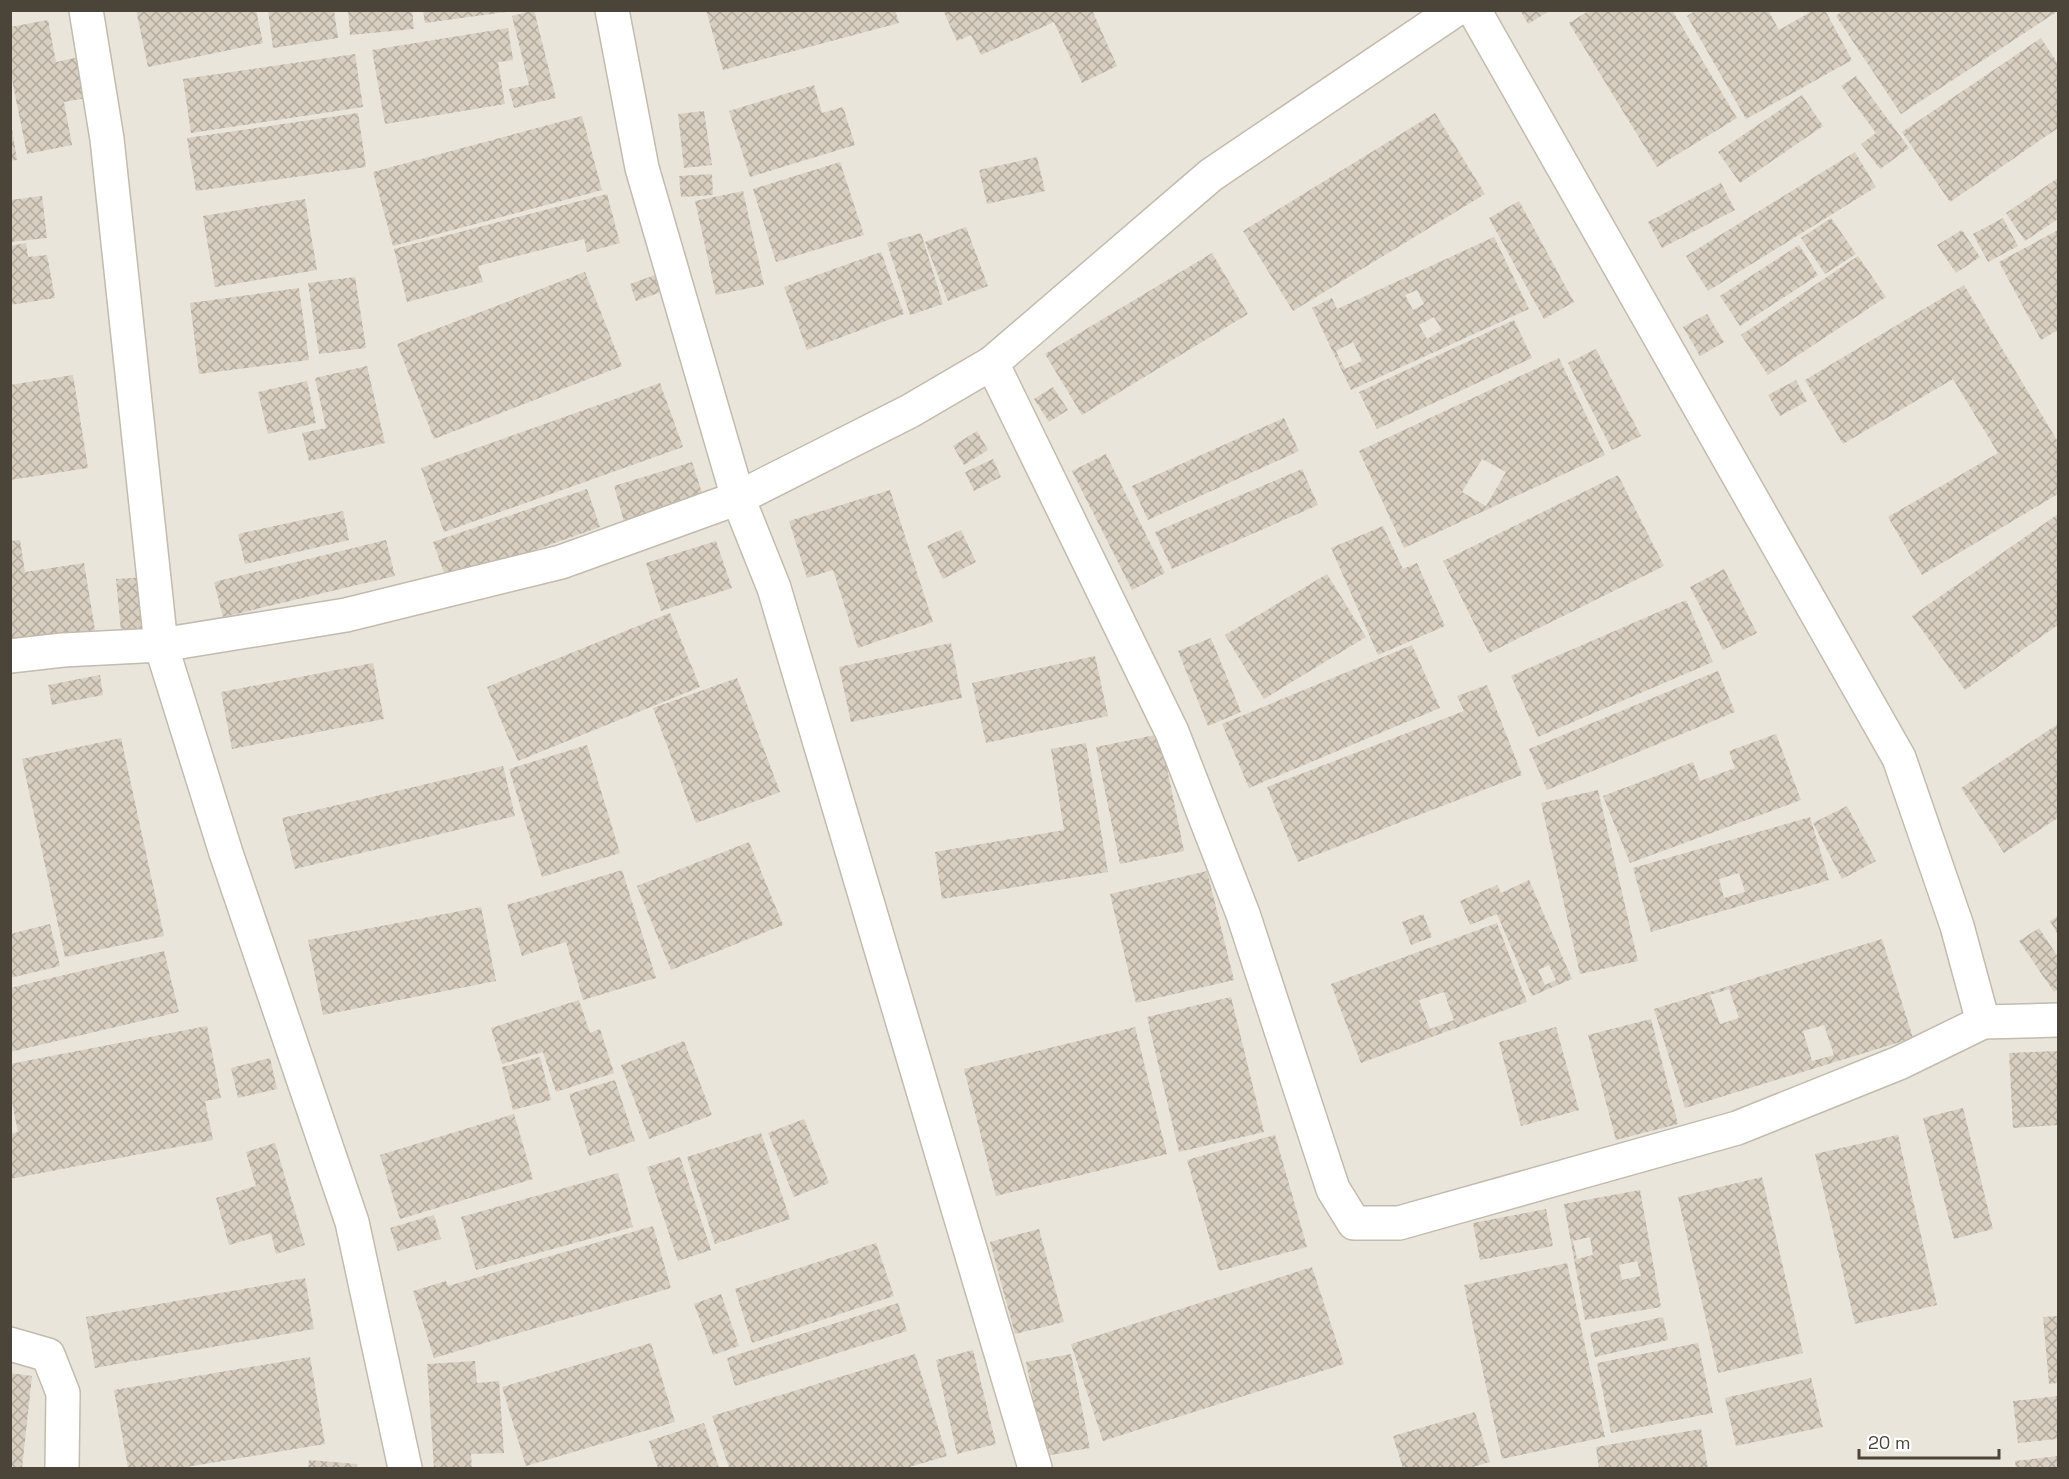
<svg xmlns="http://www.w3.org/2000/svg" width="2069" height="1479" viewBox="0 0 2069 1479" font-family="'Space Grotesk',sans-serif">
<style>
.residential{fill:#eae5da}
.building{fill:url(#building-cross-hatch);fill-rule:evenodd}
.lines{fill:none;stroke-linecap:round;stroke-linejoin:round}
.minor-casing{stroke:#c2bbae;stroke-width:36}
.minor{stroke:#fff;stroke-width:33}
</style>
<defs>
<pattern id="building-cross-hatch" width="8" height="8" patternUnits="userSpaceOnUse" patternTransform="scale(1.5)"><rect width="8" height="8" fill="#d8cfc1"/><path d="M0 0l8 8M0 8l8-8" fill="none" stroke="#b1aa9e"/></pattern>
</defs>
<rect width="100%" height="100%" fill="#f6f3ec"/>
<rect class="residential" x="11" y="11" width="2047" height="1457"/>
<g class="building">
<path d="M136 10H256L263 43 148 67Z"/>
<path d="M268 10H334L338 38 273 48Z"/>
<path d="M348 10H412L414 29 350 35Z"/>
<path d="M423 10H506V12L425 23Z"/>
<path d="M534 10 556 98 514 108 509 89 529 85 512 16Z"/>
<path d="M706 10H895L899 23 723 70Z"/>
<path d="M943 10H1092L1117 66 1082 83 1054 22 981 55 971 35 957 41Z"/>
<path d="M1520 10H1551L1528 24Z"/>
<path d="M1590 10H1672L1737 118 1657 167 1569 23Z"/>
<path d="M1696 10H1768L1779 30 1814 10H1825L1852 60 1746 119 1687 16Z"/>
<path d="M1843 10H2058V11L1901 114 1836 16Z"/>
<path d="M48 20 56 62 84 56 92 97 64 102 72 145 27 154 10 70V27Z"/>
<path d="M508 28 513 60 498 62 505 104 385 124 372 50Z"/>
<path d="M2041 38 2058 64V128L1950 202 1902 132Z"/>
<path d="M355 54 363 107 191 133 183 79Z"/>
<path d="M1856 76 1909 148 1880 169 1861 144 1876 133 1841 86Z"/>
<path d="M814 85 822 113 843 107 855 145 750 177 729 111Z"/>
<path d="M1802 95 1823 126 1740 183 1718 152Z"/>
<path d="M704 111 712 165 684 168 678 114Z"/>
<path d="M358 113 366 167 196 191 187 138Z"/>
<path d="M1435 113 1485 194 1293 311 1243 231Z"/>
<path d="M582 116 602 190 393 246 373 172Z"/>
<path d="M12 129 17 160 10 161V130Z"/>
<path d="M1855 152 1876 187 1708 291 1686 256Z"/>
<path d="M1037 157 1045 191 987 204 979 170Z"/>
<path d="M840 162 864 235 776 262 753 189Z"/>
<path d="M712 174 713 195 681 197 679 176Z"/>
<path d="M2058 178V219L2025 241 2006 213Z"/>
<path d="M1721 183 1735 210 1662 248 1648 222Z"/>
<path d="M743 191 764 285 716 295 695 201Z"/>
<path d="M607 194 620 243 587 252 584 239 478 266 483 282 407 302 394 249Z"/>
<path d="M42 196 47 238 10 242V200Z"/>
<path d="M305 199 317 270 215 287 203 216Z"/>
<path d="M1519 201 1574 302 1544 319 1489 218Z"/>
<path d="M1831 218 1856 254 1825 274 1801 238Z"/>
<path d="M2003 218 2018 246 1988 262 1973 234Z"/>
<path d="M966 227 988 286 948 301 925 242Z"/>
<path d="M1962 230 1980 257 1956 273 1937 245Z"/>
<path d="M2058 230V330L2041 340 1999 262Z"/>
<path d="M921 233 943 304 910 315 887 243Z"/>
<path d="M1494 237 1529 309 1351 390 1312 308 1332 298 1337 309ZM1417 290 1424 304 1413 310 1405 295ZM1434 317 1442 330 1427 339 1419 325ZM1353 342 1362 361 1345 369 1336 351Z"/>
<path d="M26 243 28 257 47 255 55 298 10 305V246Z"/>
<path d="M1799 245 1818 275 1740 326 1720 296Z"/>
<path d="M881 252 904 314 807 350 784 287Z"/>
<path d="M1212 253 1248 314 1082 415 1045 354Z"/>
<path d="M1858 256 1886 297 1768 375 1741 335Z"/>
<path d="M585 272 622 366 434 439 397 344Z"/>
<path d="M655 275 661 292 636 301 630 284Z"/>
<path d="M355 277 366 348 319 354 308 283Z"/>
<path d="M1964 285 2058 442V494L1922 575 1888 517 1998 453 1953 379 1843 444 1805 380Z"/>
<path d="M299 288 309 360 199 374 190 303Z"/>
<path d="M1707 314 1724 342 1700 356 1683 327Z"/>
<path d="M1514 320 1532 358 1377 429 1359 392Z"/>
<path d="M1596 349 1641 436 1612 450 1568 363Z"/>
<path d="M1559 358 1605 455 1404 548 1359 451ZM1482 459 1506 472 1486 506 1462 492Z"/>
<path d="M367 366 385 443 309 461 302 433 326 428 315 378Z"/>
<path d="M73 375 88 468 10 480V385Z"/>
<path d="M1796 380 1807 401 1780 416 1768 395Z"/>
<path d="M307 381 316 423 268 434 258 392Z"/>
<path d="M660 383 683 447 444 532 421 468Z"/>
<path d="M1053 387 1068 410 1049 422 1034 399Z"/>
<path d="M1284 418 1299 451 1148 520 1132 486Z"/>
<path d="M977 431 988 450 964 465 953 446Z"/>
<path d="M1106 454 1165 573 1132 590 1072 471Z"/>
<path d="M993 459 1001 477 974 491 965 472Z"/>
<path d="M692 462 705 502 625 525 614 486Z"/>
<path d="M1302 469 1318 505 1172 569 1155 532Z"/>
<path d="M1618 475 1664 566 1489 653 1443 561Z"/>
<path d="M587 489 600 527 447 581 433 542Z"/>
<path d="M890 490 933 622 858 648 833 570 807 578 789 521Z"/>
<path d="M343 511 349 540 245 564 238 534Z"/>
<path d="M2058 514V625L1965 690 1912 616Z"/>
<path d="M1383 526 1403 569 1417 563 1445 626 1378 655 1331 548Z"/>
<path d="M961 530 976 562 943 579 927 546Z"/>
<path d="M20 540 25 572 84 563 95 630 10 644V541Z"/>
<path d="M386 540 395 576 223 617 214 582Z"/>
<path d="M716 541 732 588 661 611 646 563Z"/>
<path d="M1724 569 1757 633 1723 650 1690 587Z"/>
<path d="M1327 574 1366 637 1264 699 1225 635Z"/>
<path d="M146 577 150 628 121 631 116 579Z"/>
<path d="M1686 600 1713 662 1538 737 1511 676Z"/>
<path d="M670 613 700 687 518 761 487 687Z"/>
<path d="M1211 638 1241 712 1208 726 1178 651Z"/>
<path d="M951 643 962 698 851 722 839 667Z"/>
<path d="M1412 645 1440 708 1249 788 1222 724Z"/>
<path d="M1095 656 1108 716 986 743 972 683Z"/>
<path d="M373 663 384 719 232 749 221 692Z"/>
<path d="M1718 671 1735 712 1547 790 1529 749Z"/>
<path d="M100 675 103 695 52 705 48 685Z"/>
<path d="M737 678 780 792 696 823 653 708Z"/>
<path d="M1487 685 1522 775 1298 862 1267 787 1464 711 1457 696Z"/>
<path d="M2058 724V818L2004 853 1961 788Z"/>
<path d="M1160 734 1184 851 1120 864 1096 747Z"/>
<path d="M1776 734 1801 800 1630 863 1603 796 1693 762 1700 781 1735 768 1729 751Z"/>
<path d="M121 738 164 936 65 957 22 759Z"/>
<path d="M1086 743 1108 872 942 899 935 852 1064 830 1051 749Z"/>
<path d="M587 745 620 853 542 877 509 769Z"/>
<path d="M503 766 515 816 295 869 282 818Z"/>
<path d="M1598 790 1638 961 1580 974 1541 803Z"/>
<path d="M1847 806 1876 861 1842 879 1813 823Z"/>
<path d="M1810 817 1829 880 1651 932 1633 868ZM1739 873 1745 892 1724 898 1719 879Z"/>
<path d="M749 842 783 925 671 970 637 886Z"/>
<path d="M622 870 656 978 583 1000 566 942 522 956 507 905Z"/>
<path d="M1207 871 1234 980 1136 1003 1110 894Z"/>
<path d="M1529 880 1572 979 1532 996 1497 914 1470 925 1460 901 1497 885 1501 893ZM1549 965 1556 980 1545 985 1538 970Z"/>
<path d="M481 907 496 981 323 1015 308 940Z"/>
<path d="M1423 914 1432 937 1411 945 1402 922Z"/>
<path d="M2058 916V935L2050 921Z"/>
<path d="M1497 923 1527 1002 1361 1063 1331 984ZM1444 992 1454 1020 1430 1029 1419 1000Z"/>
<path d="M50 924 60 966 10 978V934Z"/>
<path d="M2039 928 2058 957V989L2054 992 2019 941Z"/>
<path d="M1882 939 1913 1038 1685 1108 1654 1009ZM1729 989 1739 1018 1720 1024 1710 995ZM1824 1025 1834 1055 1812 1061 1803 1031Z"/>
<path d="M164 951 179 1012 10 1052V988Z"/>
<path d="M1231 997 1264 1132 1179 1152 1147 1017Z"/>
<path d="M579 1000 590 1033 600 1029 614 1073 556 1092 543 1052 502 1064 491 1028Z"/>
<path d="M1651 1019 1678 1124 1616 1140 1588 1035Z"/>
<path d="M207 1026 221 1098 205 1101 213 1140 10 1179V1134L18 1132 10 1093V1064Z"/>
<path d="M1135 1027 1167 1154 996 1196 964 1069Z"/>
<path d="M1556 1027 1579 1110 1521 1126 1499 1042Z"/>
<path d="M684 1041 712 1115 649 1139 621 1065Z"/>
<path d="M2058 1051V1125L2013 1128 2009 1053Z"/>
<path d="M540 1057 551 1100 513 1110 502 1067Z"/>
<path d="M270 1058 277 1089 238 1098 231 1068Z"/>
<path d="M615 1080 635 1141 589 1156 569 1094Z"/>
<path d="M1963 1108 1993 1229 1954 1239 1923 1118Z"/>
<path d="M514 1114 533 1179 400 1219 380 1155Z"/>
<path d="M804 1119 829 1183 794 1197 768 1133Z"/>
<path d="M761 1133 790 1219 715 1244 687 1157Z"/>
<path d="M1275 1135 1307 1247 1219 1271 1187 1160Z"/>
<path d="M1898 1135 1937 1305 1855 1324 1815 1154Z"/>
<path d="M275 1143 305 1245 276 1254 271 1233 229 1245 216 1198 256 1186 246 1152Z"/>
<path d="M680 1157 711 1250 678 1261 647 1167Z"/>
<path d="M618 1173 633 1227 476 1270 461 1217Z"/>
<path d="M1762 1177 1803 1353 1718 1373 1678 1197Z"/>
<path d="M1640 1190 1661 1307 1585 1320 1564 1204ZM1590 1237 1593 1255 1577 1259 1573 1241ZM1637 1261 1641 1276 1622 1280 1619 1265Z"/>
<path d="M1546 1209 1553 1246 1480 1260 1473 1223Z"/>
<path d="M434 1215 441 1239 398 1251 390 1228Z"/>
<path d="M653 1226 671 1288 434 1358 413 1291 446 1281 448 1286Z"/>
<path d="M1039 1229 1064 1322 1015 1334 990 1242Z"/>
<path d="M876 1243 894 1296 752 1343 735 1289Z"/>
<path d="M1567 1263 1605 1437 1502 1459 1464 1285Z"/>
<path d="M1312 1267 1344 1364 1103 1441 1071 1344Z"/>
<path d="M305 1278 314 1329 95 1368 86 1317Z"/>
<path d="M721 1294 739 1346 713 1355 694 1304Z"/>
<path d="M898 1303 907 1331 735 1386 727 1358Z"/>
<path d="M2058 1316V1383L2049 1384 2043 1317Z"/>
<path d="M1663 1317 1668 1340 1595 1357 1590 1333Z"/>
<path d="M651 1343 675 1422 526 1466 502 1387Z"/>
<path d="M1698 1343 1713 1413 1611 1433 1597 1363Z"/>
<path d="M973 1350 996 1444 957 1454 936 1360Z"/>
<path d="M915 1354 947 1456 906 1468H729L712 1416Z"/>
<path d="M1071 1354 1090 1448 1045 1456 1026 1362Z"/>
<path d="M310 1357 325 1444 180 1468H128L114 1390Z"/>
<path d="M475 1361 477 1383 499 1381 504 1453 471 1454 472 1468H434L427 1364Z"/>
<path d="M10 1373 32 1376 22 1468H10Z"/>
<path d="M1811 1378 1823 1427 1736 1446 1725 1398Z"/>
<path d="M2058 1396V1439L2018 1443 2013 1401Z"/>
<path d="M1475 1412 1490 1462 1469 1468H1403L1393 1436Z"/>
<path d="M704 1423 719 1468H658L649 1441Z"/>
<path d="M1701 1429 1708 1468H1599L1596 1447Z"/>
<path d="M2058 1456V1468H2016L2015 1461Z"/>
<path d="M309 1460 357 1464V1468H308Z"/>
</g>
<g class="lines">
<g class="minor-casing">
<g id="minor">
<path d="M86 10 107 139 161 645 226 853 352 1222 405 1468"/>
<path d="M612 10 642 168 738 498 774 588 1035 1468"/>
<path d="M1474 10 1899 758 1957 926 1983 1022"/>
<path d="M992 363 1172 732 1243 914 1333 1189 1354 1223H1399L1737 1128 1899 1063 1983 1022 2058 1020"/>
<path d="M10 656 63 650 161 645 346 615 561 562 738 498 910 411 992 363 1211 175 1455 10"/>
<path d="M10 1344 48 1355 63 1393 62 1468"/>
</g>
</g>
<use href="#minor" class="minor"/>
</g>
<rect width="2069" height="1479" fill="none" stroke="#4b4439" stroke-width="24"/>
<path d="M1859 1449v9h140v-9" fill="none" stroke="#4b4439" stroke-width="3"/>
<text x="1868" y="1449" font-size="18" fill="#4b4439" stroke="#ffffff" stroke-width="4.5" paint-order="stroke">20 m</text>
</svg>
